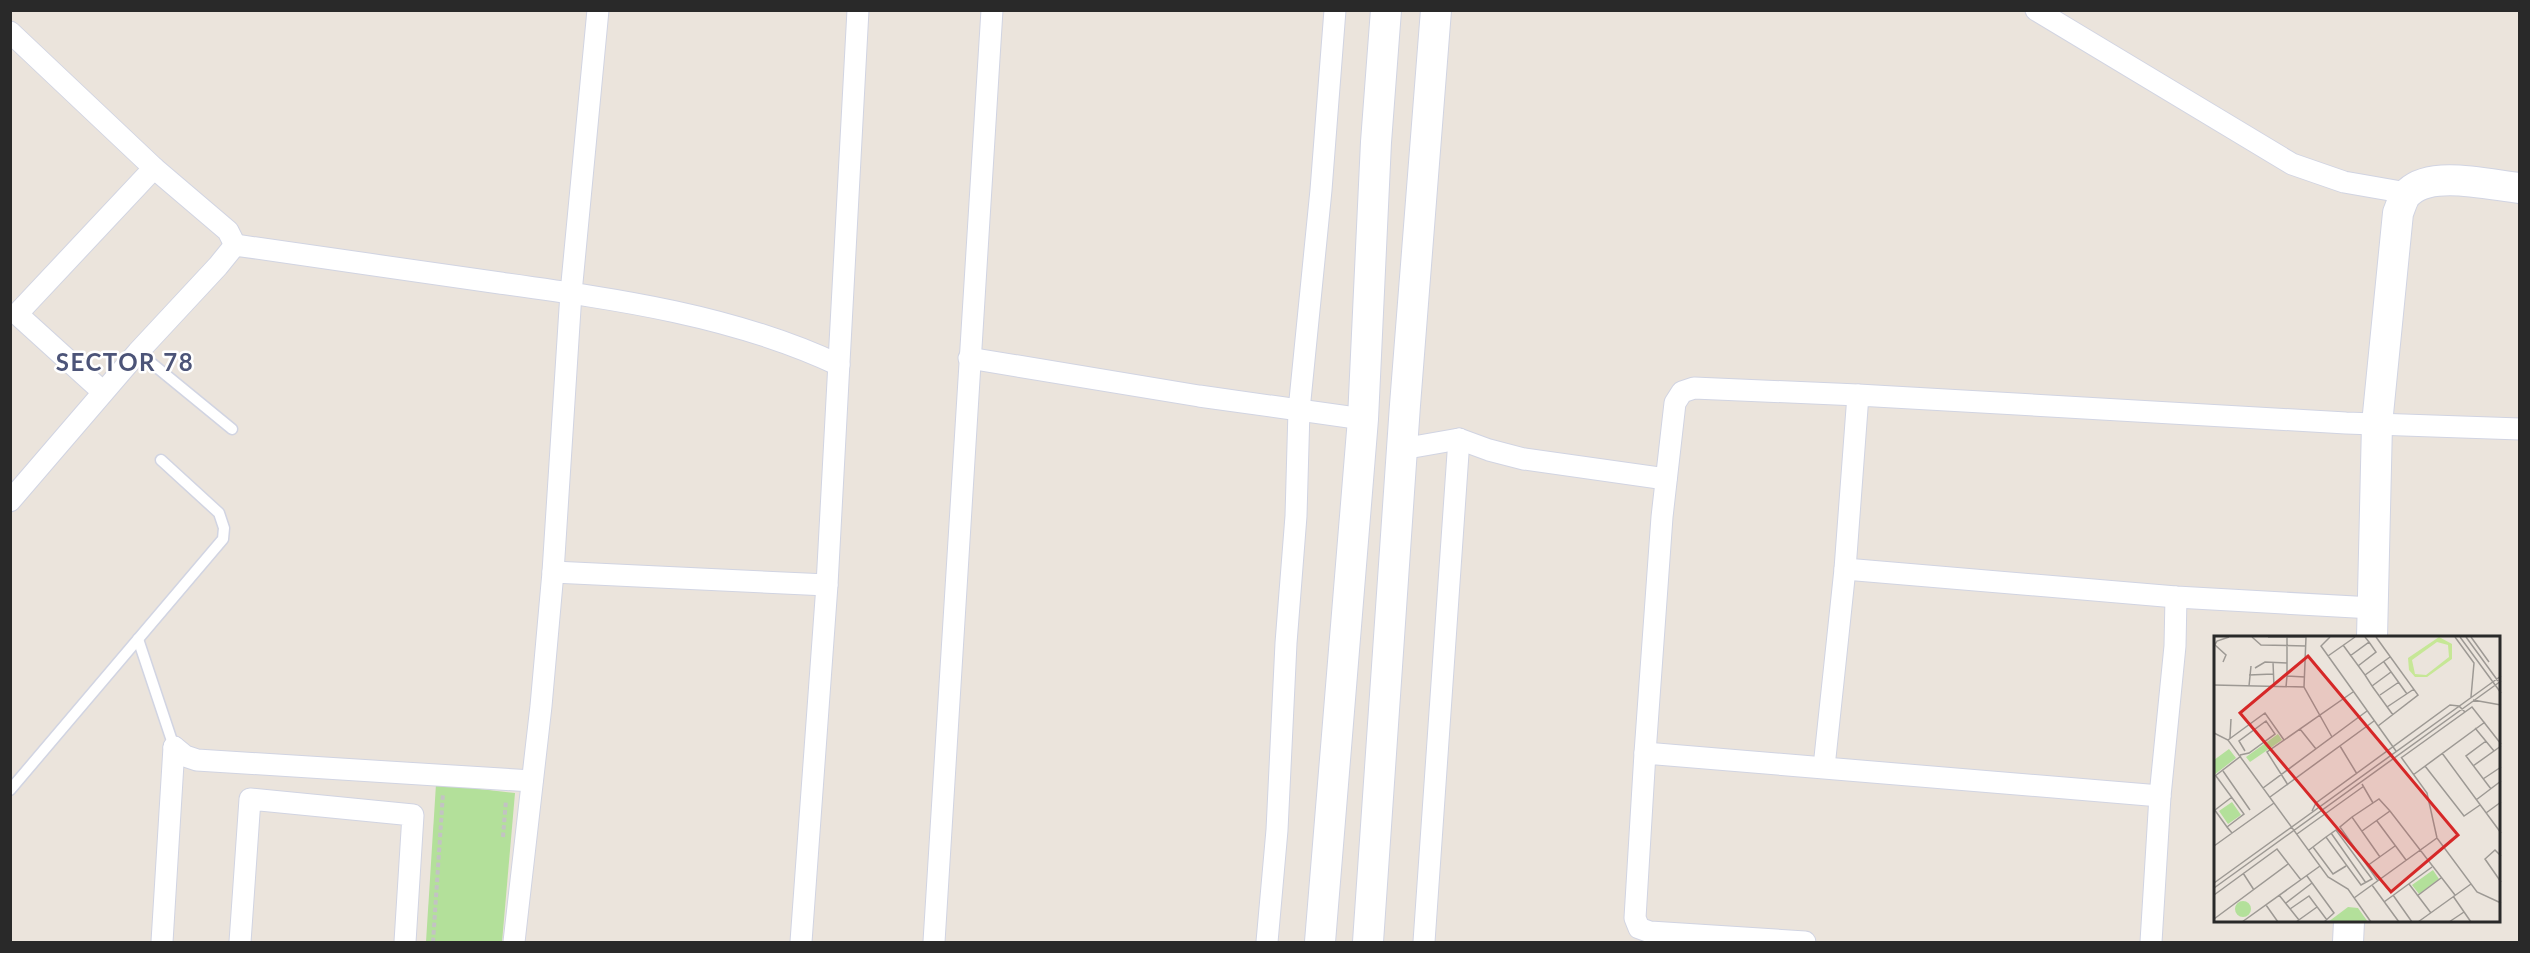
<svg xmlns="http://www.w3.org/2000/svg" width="2530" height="953" viewBox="0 0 2530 953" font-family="Lato,sans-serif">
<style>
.park{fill:#b3e09a}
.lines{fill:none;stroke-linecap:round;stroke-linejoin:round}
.lane-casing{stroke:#d1d4e2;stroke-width:13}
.street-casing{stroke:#d1d4e2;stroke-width:23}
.secondary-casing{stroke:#d1d4e2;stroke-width:32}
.path{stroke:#c3c3c3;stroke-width:4;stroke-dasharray:4.5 3;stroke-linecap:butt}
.lane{stroke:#fff;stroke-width:10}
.street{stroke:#fff;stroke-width:21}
.secondary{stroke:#fff;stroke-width:30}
.labels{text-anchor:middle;stroke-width:5;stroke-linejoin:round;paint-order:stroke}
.district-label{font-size:24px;font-weight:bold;letter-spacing:1.5px;fill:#4c5478;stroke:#fff}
.inset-road{fill:none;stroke:#9d9994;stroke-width:1.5}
.view{fill:#d62828;fill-opacity:0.15;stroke:#d62828;stroke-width:3}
.inset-edge{fill:none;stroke:#292929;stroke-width:3}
</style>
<rect width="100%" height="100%" fill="#ebe4dc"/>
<path class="park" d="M436 784 515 793 502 942H426Z"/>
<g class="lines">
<g class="lane-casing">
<g id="lane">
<path d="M138 352 232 429"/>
<path d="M138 639 174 747"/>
<path d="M10 790 223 539 224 528 219 513 161 460"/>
</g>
</g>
<g class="street-casing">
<g id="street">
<path d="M2036 10 2292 164 2344 182 2407 193"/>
<path d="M10 32 154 168 228 231 235 245"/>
<path d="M235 245C323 258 412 270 500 283 615 299 733 315 839 365"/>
<path d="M969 358 1199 396 1363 419"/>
<path d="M103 392 17 314 154 168"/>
<path d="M1402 449 1459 439 1489 450 1524 459 1666 479"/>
<path d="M10 501 138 352 218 266 235 245"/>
<path d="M1845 569 2176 597 2373 608"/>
<path d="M553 572 827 585"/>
<path d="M174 747 185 756 197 760 532 781"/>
<path d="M1645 753 1662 517 1675 403 1682 392 1694 388 1858 395"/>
<path d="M1824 767 1845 569 1858 395 2346 423 2520 429"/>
<path d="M162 942 174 747"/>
<path d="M240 942 250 799 413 815 405 942"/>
<path d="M514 942 541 706 553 572 571 293 598 10"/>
<path d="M801 942 827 585 858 10"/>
<path d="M934 942 992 10"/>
<path d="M1267 942 1277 830 1286 643 1296 516 1299 410 1321 190 1335 10"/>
<path d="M1424 942 1459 439"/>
<path d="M1805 942 1650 932 1639 928 1635 918 1645 753 2160 796"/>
<path d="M2151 942 2160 796 2175 646 2176 597"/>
</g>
</g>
<g class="secondary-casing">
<g id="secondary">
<path d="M2372 638 2377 424 2398 213C2401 206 2403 196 2409 192 2432 170 2490 185 2520 188"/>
<path d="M1320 942 1363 419 1376 142 1386 10"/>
<path d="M1368 942 1405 405 1436 10"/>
<path d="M2348 942 2349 922"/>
</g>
</g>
<g class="path">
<path d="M503 837 506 800"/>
<path d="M433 942 443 793"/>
</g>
<use href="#lane" class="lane"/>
<use href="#street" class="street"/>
<use href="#secondary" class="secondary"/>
</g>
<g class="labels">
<g class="district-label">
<text x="125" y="371">SECTOR 78</text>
</g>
</g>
<g transform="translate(2214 636)">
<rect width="286" height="286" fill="#ebe4dc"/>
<path d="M64 98 68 104 36 126 32 121ZM15 113 22 122 0 139V124ZM18 166 27 179 14 188 5 175ZM219 234 225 243 205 258 198 249ZM21 273a8 8 0 1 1 16 0a8 8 0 1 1-16 0ZM134 271 144 272 154 286H114Z" fill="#b3e09a"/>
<path d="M225 1 238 8V23L213 41H201L195 34 194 22ZM223 6 234 9 235 21 212 39 201 38 198 24Z" fill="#c6e796" fill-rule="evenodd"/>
<path class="inset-road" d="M38 1 47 9 92 10M54 1H92M92 1 90 51 118 101M116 1 107 10 182 115M162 1 204 59 164 90M241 1 260 27 257 61M246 1 287 57M252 1 284 45M257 1 275 26M1 9 12 19 9 26M129 9 151 39 176 21M0 10 3 5 15 1M114 20 141 1M136 20 155 6 151 1M59 26 60 51M170 26 193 58M144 30 162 16 155 6M41 32 51 26 73 27M35 39 59 38M151 39 158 50 177 36M73 40V1M0 49 90 51M35 50 37 30M158 50 179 79M72 51 73 40 91 41M166 59 185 46M259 64 287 69M173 71 200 53M261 92 280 115M86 93 102 113M0 97 14 104 114 241 134 253 157 286M16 102 17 83M14 104 51 77 70 104M272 105 252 120 277 153M126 110 143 138M228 117 287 197M26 119 35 117 61 98 52 85 25 105 31 115M187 121 213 157 223 202M187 122 258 71 287 108M211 130 250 180 266 169M259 130 287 110M9 135 36 174M199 139 271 86M1 140 27 120M2 140 30 178 13 191 18 197M269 143 287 131M148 148 159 167M74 149 53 116 139 56M49 152 153 75M56 161 160 85M262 164 287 145M0 173 13 191M1 174 18 161M98 175 102 167 236 69 245 70 251 76M272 177 287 166M138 181 165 163 176 175M163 185 192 224M148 195 176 175 241 259M117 197 152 247M83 198 150 150M0 210 60 167M99 211 119 238 132 230M95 214 112 201 147 249 158 243 122 194 112 201M287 220 281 214 271 223 287 246M153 230 181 210M29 237 40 254M93 240 120 277 110 286M164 245 126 191 138 181 166 221M0 247 287 40M195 248 217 277M158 249 185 286M0 252 287 45M0 259 63 213 87 244M65 259 85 284M179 259 198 286M203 260 227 242M239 260 257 286M140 262 223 202 263 256 287 267M170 266 218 231M72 267 98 247M52 269 64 286M76 273 95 260 113 284M0 283 74 228M28 286 106 230M82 286 103 271M204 286 257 248M235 286 250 276"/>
<path class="view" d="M94 20 244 199 177 256 26 77Z"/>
<rect width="286" height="286" class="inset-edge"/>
</g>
<rect width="2530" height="953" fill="none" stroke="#292929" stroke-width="24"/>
</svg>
